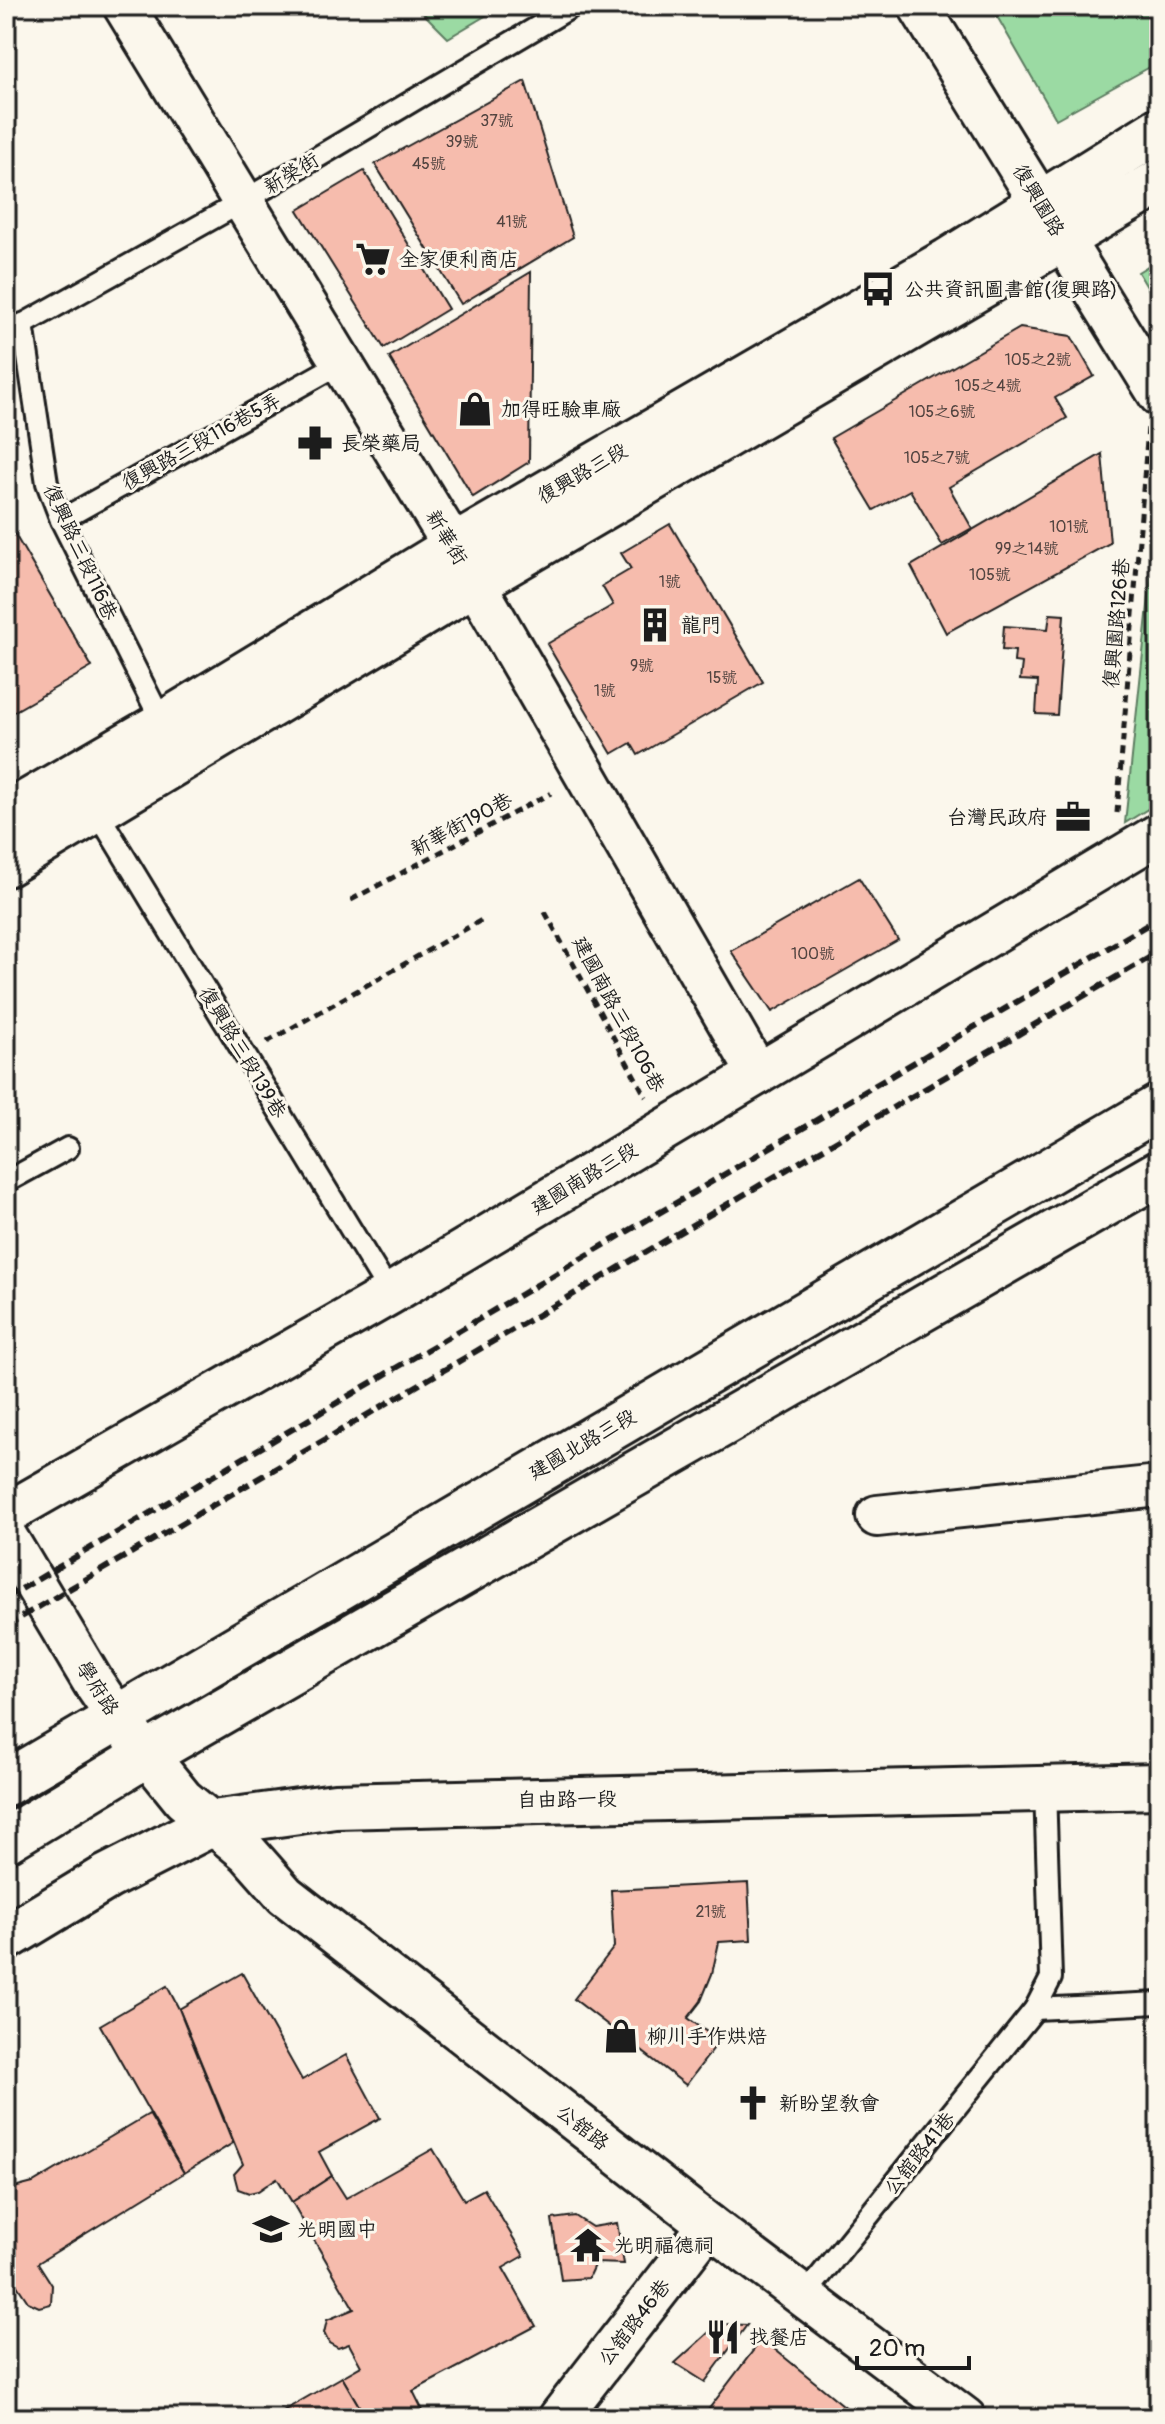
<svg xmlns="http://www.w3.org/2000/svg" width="1165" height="2424" viewBox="0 0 1165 2424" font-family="Pangolin,'LXGW WenKai TC',sans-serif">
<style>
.green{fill:#9bdaa3;stroke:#5c7b60;stroke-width:2}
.building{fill:#f6bcad;stroke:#1c1c1c;stroke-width:2}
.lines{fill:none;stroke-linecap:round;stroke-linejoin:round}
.lane-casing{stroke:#1c1c1c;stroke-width:26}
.street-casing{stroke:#1c1c1c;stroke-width:46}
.secondary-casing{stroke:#1c1c1c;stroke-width:50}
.path{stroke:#1c1c1c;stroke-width:5;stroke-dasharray:8 6;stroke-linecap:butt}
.lane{stroke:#fbf7ec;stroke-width:20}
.street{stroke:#fbf7ec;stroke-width:40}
.secondary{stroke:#fbf7ec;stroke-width:44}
.rail{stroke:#1c1c1c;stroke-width:6;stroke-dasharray:12 6;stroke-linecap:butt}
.labels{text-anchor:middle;stroke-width:6;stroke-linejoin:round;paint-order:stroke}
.number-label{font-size:16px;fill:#524440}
.street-label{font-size:20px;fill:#1c1c1c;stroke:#fbf7ec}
.poi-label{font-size:20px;fill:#1c1c1c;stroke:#fbf7ec;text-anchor:start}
</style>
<rect width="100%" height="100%" fill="#fbf7ec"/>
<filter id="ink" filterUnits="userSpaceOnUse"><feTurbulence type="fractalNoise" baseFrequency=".0125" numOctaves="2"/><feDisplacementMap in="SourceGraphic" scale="16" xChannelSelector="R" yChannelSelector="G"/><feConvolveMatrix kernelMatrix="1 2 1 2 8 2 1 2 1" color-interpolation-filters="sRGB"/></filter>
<g filter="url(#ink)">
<g class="green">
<path d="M416 6H502L448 38Z"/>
<path d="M991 6H1159V62L1056 119Z"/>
<path d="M1159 259V307L1138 272Z"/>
<path d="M1159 502V802L1125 823Z"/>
</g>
<g class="building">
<path d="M525 81 573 237 461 304 375 164Z"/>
<path d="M364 171 448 309 384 348 298 210Z"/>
<path d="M531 272 529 462 473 497 389 357Z"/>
<path d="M1020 328 1071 336 1094 376 1055 398 1067 418 949 487 972 528 942 545 910 490 874 510 831 438Z"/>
<path d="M1102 454 1110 543 946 633 911 566Z"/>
<path d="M670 524 763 682 638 755 631 743 612 754 547 644 613 605 602 586 631 569 621 553Z"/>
<path d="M10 526 92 667 6 716V528Z"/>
<path d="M1050 614 1064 615 1057 715 1036 714 1038 681 1020 680 1022 663 1014 662 1015 651 1002 650 1004 626 1048 629Z"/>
<path d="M859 878 898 940 772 1012 731 951Z"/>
<path d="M748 1883 751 1940 719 1942 712 1974 701 2001 688 2018 719 2041 686 2085 574 1999 614 1947 611 1890Z"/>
<path d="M242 1973 302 2080 346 2055 380 2118 319 2152 332 2176 292 2202 277 2178 258 2191 249 2193 238 2189 234 2174 243 2164 179 2009Z"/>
<path d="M167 1986 179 2009 233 2143 184 2173 100 2025Z"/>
<path d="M149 2114 184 2173 38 2263 52 2285 51 2304 39 2307 28 2302 12 2278 6 2281V2190L33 2183Z"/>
<path d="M433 2149 464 2200 484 2189 524 2256 503 2268 536 2326 413 2391 423 2411 410 2418H366L342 2377 361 2366 349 2344 338 2348 329 2343 324 2333 327 2320 354 2309 292 2202 332 2176 346 2198Z"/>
<path d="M575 2216 592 2227 617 2223 624 2264 595 2263 588 2278 561 2280 552 2219Z"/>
<path d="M718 2324 747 2325 705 2382 675 2363Z"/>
<path d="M762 2339 859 2418H702Z"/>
<path d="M342 2377 366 2418H271Z"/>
</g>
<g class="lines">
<g class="lane-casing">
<g id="lane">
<path d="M23 324 47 483 61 520 163 724"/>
<path d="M6 334 242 202 573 6"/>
<path d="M61 520 341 363"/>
<path d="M96 810 390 1294"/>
<path d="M6 1182 68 1148"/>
<path d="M1045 1788 1051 1978 1035 2009 1159 2003"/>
<path d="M804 2296 1035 2009"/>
</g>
</g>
<g class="street-casing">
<g id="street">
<path d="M124 6 454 547 758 1074"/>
<path d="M919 6 1159 395"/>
<path d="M6 1514 390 1294 1159 834"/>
<path d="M877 1516 1159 1486"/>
<path d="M6 1536 93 1682 116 1716 183 1799 248 1853 285 1895 709 2225 965 2418"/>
<path d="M559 2418 709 2225"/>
</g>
</g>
<g class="secondary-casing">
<g id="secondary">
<path d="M6 815 163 724 454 547 948 261 1159 130"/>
<path d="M6 864 474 583 1159 182"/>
<path d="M6 1783 1159 1107"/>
<path d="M6 1840 146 1755 1159 1173"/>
<path d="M6 1938 107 1877 213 1823 335 1806 1159 1786"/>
</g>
</g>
<g class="path">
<path d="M1117 813 1148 428"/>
<path d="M351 900 551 793"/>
<path d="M545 912 646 1097"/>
<path d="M267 1042 485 918"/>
</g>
<use href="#lane" class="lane"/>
<use href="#street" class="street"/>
<use href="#secondary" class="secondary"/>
<g class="rail">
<path d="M6 1598 1159 918"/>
<path d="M6 1626 1159 952"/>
</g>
</g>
</g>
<defs>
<g id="supermarket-bare" transform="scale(2.76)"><path d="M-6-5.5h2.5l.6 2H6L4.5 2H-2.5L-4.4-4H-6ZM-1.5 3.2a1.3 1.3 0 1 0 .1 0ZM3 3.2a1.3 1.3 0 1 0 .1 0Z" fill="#1c1c1c" stroke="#fbf7ec" stroke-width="2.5" paint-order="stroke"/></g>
<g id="bus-bare" transform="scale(2.76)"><path d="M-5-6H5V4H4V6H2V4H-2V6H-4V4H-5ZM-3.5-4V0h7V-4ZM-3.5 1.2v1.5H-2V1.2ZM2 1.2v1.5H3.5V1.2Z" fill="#1c1c1c" stroke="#fbf7ec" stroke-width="2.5" paint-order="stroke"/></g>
<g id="shop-bare" transform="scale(2.76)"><path d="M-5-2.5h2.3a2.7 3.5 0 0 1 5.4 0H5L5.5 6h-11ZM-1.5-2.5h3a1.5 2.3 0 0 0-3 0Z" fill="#1c1c1c" stroke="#fbf7ec" stroke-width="2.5" paint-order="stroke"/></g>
<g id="pharmacy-bare" transform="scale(2.76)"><path d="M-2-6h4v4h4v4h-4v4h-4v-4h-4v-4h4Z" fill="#1c1c1c" stroke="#fbf7ec" stroke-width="2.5" paint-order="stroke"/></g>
<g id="building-bare" transform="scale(2.76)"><path d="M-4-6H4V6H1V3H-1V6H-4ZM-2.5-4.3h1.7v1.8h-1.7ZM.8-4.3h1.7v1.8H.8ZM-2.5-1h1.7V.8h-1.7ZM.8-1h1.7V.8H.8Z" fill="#1c1c1c" stroke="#fbf7ec" stroke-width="2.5" paint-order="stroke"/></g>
<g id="office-bare" transform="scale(2.76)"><path d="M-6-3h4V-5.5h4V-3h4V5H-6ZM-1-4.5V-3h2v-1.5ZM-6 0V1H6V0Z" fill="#1c1c1c" stroke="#fbf7ec" stroke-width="2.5" paint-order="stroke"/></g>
<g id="church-bare" transform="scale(2.76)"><path d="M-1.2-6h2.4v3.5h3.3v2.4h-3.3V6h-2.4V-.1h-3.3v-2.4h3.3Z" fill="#1c1c1c" stroke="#fbf7ec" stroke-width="2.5" paint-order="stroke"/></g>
<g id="school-bare" transform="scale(2.76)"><path d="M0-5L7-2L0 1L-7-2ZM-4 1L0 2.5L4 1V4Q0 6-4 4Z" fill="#1c1c1c" stroke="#fbf7ec" stroke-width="2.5" paint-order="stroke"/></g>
<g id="temple-bare" transform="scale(2.76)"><path d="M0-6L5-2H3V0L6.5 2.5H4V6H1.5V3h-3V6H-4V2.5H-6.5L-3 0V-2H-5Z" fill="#1c1c1c" stroke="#fbf7ec" stroke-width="2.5" paint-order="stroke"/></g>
<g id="restaurant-bare" transform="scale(2.76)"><path d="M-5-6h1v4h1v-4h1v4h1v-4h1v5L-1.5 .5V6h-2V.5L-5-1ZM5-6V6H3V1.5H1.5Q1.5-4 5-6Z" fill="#1c1c1c" stroke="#fbf7ec" stroke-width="2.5" paint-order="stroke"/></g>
</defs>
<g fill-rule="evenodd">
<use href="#supermarket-bare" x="373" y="259"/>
<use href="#bus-bare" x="878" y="289"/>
<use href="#shop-bare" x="475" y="409"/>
<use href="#pharmacy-bare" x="315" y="443"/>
<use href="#building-bare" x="655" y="625"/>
<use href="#office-bare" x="1073" y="817"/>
<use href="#shop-bare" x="621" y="2036"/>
<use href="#church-bare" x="753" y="2103"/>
<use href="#school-bare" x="271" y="2229"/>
<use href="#temple-bare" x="588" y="2245"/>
<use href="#restaurant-bare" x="723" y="2337"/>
</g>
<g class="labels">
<g class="number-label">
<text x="497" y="126">37號</text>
<text x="462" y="147">39號</text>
<text x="429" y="169">45號</text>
<text x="512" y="227">41號</text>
<text x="1038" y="365">105之2號</text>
<text x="988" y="391">105之4號</text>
<text x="942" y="417">105之6號</text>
<text x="937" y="463">105之7號</text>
<text x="1069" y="532">101號</text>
<text x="1027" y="554">99之14號</text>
<text x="990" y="580">105號</text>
<text x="670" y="587">1號</text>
<text x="642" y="671">9號</text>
<text x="722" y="683">15號</text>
<text x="605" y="696">1號</text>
<text x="813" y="959">100號</text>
<text x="711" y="1917">21號</text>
</g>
<g class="street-label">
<text transform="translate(291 173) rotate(-31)" y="7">新榮街</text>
<text transform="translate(1039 200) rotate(59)" y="7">復興園路</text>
<text transform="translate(201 441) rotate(-29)" y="7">復興路三段116巷5弄</text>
<text transform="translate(582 473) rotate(-30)" y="7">復興路三段</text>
<text transform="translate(447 537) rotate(59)" y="7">新華街</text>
<text transform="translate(81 552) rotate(65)" y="7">復興路三段116巷</text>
<text transform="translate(1116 623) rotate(-85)" y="7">復興園路126巷</text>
<text transform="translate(461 824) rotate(-28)" y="7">新華街190巷</text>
<text transform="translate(619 1014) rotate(62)" y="7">建國南路三段106巷</text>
<text transform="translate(243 1052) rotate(59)" y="7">復興路三段139巷</text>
<text transform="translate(584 1178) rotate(-31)" y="7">建國南路三段</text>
<text transform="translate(582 1444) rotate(-30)" y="7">建國北路三段</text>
<text transform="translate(98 1688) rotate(57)" y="7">學府路</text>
<text transform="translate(567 1799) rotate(-1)" y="7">自由路一段</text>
<text transform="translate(583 2127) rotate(38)" y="7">公舘路</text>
<text transform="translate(919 2153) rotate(-51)" y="7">公舘路41巷</text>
<text transform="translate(634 2322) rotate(-52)" y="7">公舘路46巷</text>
</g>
<g class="poi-label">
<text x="399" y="266">全家便利商店</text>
<text x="904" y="296">公共資訊圖書館(復興路)</text>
<text x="501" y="416">加得旺驗車廠</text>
<text x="341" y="450">長榮藥局</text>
<text x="681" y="632">龍門</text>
<text x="1047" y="824" text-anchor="end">台灣民政府</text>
<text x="647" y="2043">柳川手作烘焙</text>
<text x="779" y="2110">新盼望教會</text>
<text x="297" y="2236">光明國中</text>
<text x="614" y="2252">光明福德祠</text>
<text x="749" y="2344">找餐店</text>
</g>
</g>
<rect width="1165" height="2424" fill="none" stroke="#fbf7ec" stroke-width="32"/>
<rect x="16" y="16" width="1133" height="2392" fill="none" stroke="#1c1c1c" stroke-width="3" filter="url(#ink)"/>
<path d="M857 2356v12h112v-12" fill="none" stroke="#1c1c1c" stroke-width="4"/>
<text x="869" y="2356" font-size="24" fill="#1c1c1c" stroke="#fbf7ec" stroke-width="6" paint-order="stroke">20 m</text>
</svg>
